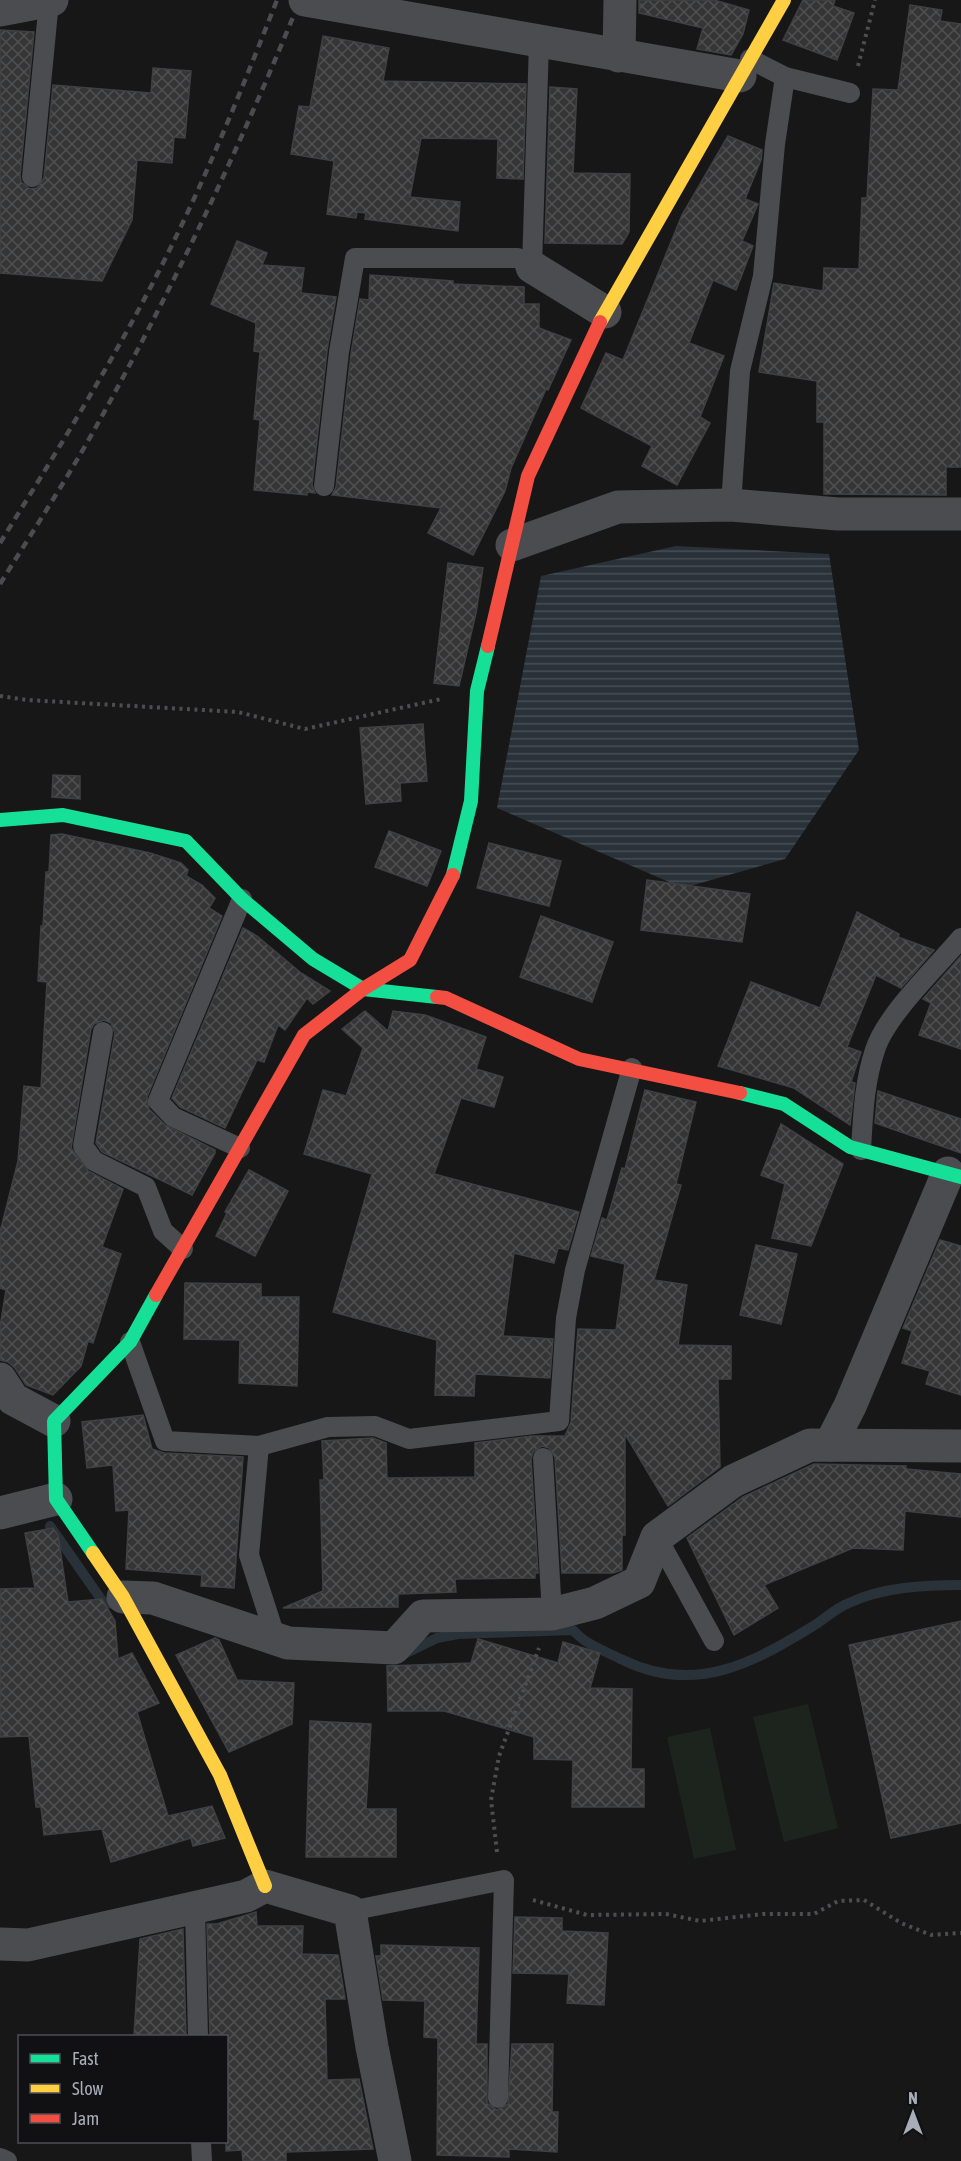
<svg xmlns="http://www.w3.org/2000/svg" width="961" height="2161" viewBox="0 0 961 2161" font-family="'Asap Condensed',sans-serif">
<style>
.green{fill:#1d241e}
.water{fill:url(#water-rules)}
.lines{fill:none;stroke-linecap:round;stroke-linejoin:round}
.stream{stroke:#2a3239;stroke-width:10}
.building{fill:url(#building-cross-hatch);stroke:#3f4043;stroke-width:1.5}
.path{stroke:#4d4e52;stroke-width:4;stroke-dasharray:3 4.5;stroke-linecap:butt}
.lane{stroke:#4b4c50;stroke-width:20}
.street{stroke:#4b4c50;stroke-width:33}
.fast{stroke:#16e098;stroke-width:14}
.slow{stroke:#ffcf43;stroke-width:14}
.jam{stroke:#f24e42;stroke-width:14}
.rail{stroke:#4b4c4f;stroke-width:4.5;stroke-dasharray:8 6;stroke-linecap:butt}
</style>
<defs>
<pattern id="water-rules" width="6" height="5" patternUnits="userSpaceOnUse" patternTransform="scale(1.5)"><rect width="6" height="5" fill="#2a3239"/><path d="M0 2.5h6" fill="none" stroke="#464d54"/></pattern>
<pattern id="building-cross-hatch" width="8" height="8" patternUnits="userSpaceOnUse" patternTransform="scale(1.5)"><rect width="8" height="8" fill="#353536"/><path d="M0 0l8 8M0 8l8-8" fill="none" stroke="#4f5051"/></pattern>
</defs>
<rect width="100%" height="100%" fill="#171717"/>
<g class="green">
<path d="M808 1704 838 1828 784 1842 753 1717Z"/>
<path d="M710 1728 736 1850 694 1859 667 1737Z"/>
</g>
<path class="water" d="M676 546 829 554 859 750 785 859 683 888 497 808 541 576Z"/>
<g class="lines">
<g class="stream">
<path d="M50 1526 103 1602 121 1605"/>
<path d="M404 1654 437 1638 458 1634 573 1630C586 1645 605 1651 623 1660 696 1696 755 1662 818 1623 828 1616 838 1607 849 1603 882 1587 925 1585 961 1585"/>
</g>
</g>
<g class="building">
<path d="M639 0H714L749 10 743 34 731 55 697 49 703 28 639 13Z"/>
<path d="M803 0H835L833 6 854 13 837 60 783 40Z"/>
<path d="M910 5 942 10 940 21 961 24V467H946V495L824 494V422H817V381L759 372 774 283 823 291 824 268 859 269 862 198H867L873 89 898 90Z"/>
<path d="M0 30 34 32 20 176 21 182 30 189 37 188 44 178 53 85 151 93 153 68 191 71 185 138 174 137 172 163 137 160 132 220 102 281 0 273Z"/>
<path d="M323 36 389 48 383 81 526 84 523 179 497 178 498 139 421 138 410 197 460 202 458 231 365 219 366 213 357 212 356 218 327 214 334 161 291 154 299 106 310 107Z"/>
<path d="M550 87 577 89 573 173 630 174 629 232 622 244 545 243Z"/>
<path d="M728 136 762 150 761 160 745 199 758 204 742 241 753 246 736 290 713 280 689 343 724 356 700 417 710 423 677 485 642 466 652 446 581 408 606 353 623 360 682 215Z"/>
<path d="M237 241 267 253 262 265 304 268 301 293 336 297 327 351 312 485 315 493 307 492V495L254 490 260 420 254 419 260 352 254 351 256 323 211 304Z"/>
<path d="M370 275 453 281V284L524 287V304H539V328L571 340 548 390 546 389 511 468 505 491 473 555 428 533 441 508 332 495 336 487 351 354 360 299 369 300Z"/>
<path d="M448 563 483 568 476 613 459 686 434 683Z"/>
<path d="M423 724 427 781 400 783 401 801 366 804 360 728Z"/>
<path d="M53 775 80 776V799L52 797Z"/>
<path d="M389 831 441 851 427 886 375 867Z"/>
<path d="M62 834 150 853 181 863 188 870 186 876 202 885 215 898 209 908 222 916 147 1097 149 1109 165 1125 215 1150V1153L192 1195 102 1152 96 1143 115 1033 111 1023 104 1020 94 1024 91 1029 71 1148 88 1171 123 1189 102 1247 121 1254 93 1343 88 1341 81 1366 53 1395 26 1385 15 1368 8 1362 0 1360V1327L6 1290 0 1288V1232L18 1161 24 1086 41 1088 47 982 38 981 41 926H43L46 872H49L51 835Z"/>
<path d="M489 843 561 861 549 906 477 888Z"/>
<path d="M647 880 750 894 742 942 641 930Z"/>
<path d="M857 912 899 934 898 937 934 950 901 988 876 975 847 1047 861 1052 851 1082 855 1083 850 1125 794 1088 718 1066 751 982 820 1008Z"/>
<path d="M541 916 613 942 592 1002 520 977Z"/>
<path d="M243 928 257 936 301 973 330 991 313 1004 307 998 285 1030 278 1025 264 1062 257 1060 225 1128 180 1107 172 1098Z"/>
<path d="M961 956V1049L919 1035 931 1003 923 999Z"/>
<path d="M365 1011 388 1031 393 1011 425 1015 486 1037 476 1069 503 1077 494 1107 461 1098 434 1174 579 1212 568 1250 558 1248 554 1263 514 1253 503 1336 553 1339 550 1378 475 1374 474 1396 435 1395 437 1340 333 1312 372 1174 304 1154 323 1090 346 1096 363 1048 342 1029Z"/>
<path d="M645 1090 696 1102 676 1184 681 1185 654 1280 687 1285 678 1345 731 1346V1379H718L720 1467 668 1506 625 1434V1535H622V1570L613 1573H562L555 1457 549 1448 542 1446 533 1452 531 1459 538 1573H535V1578L455 1579 456 1592 398 1594V1607L283 1608 323 1591 320 1480H324L322 1441 373 1438 386 1443 387 1478 475 1477V1443L533 1436H565L571 1422 578 1329 616 1330 625 1264 591 1256 602 1218 607 1220 622 1168 625 1169Z"/>
<path d="M878 1091 961 1119V1153L875 1123Z"/>
<path d="M781 1124 843 1164 811 1246 772 1238 785 1184 761 1175Z"/>
<path d="M249 1170 288 1191 255 1256 216 1236 227 1213 225 1212Z"/>
<path d="M940 1240 961 1246V1395L926 1384 930 1371 902 1363 912 1331 903 1328Z"/>
<path d="M756 1245 797 1254 781 1324 740 1315Z"/>
<path d="M185 1283 261 1284V1297H299L297 1386 239 1383 240 1340 184 1339Z"/>
<path d="M143 1415 152 1449 164 1453 243 1457 234 1588 201 1586 202 1575 126 1569 129 1510 116 1511 113 1465 87 1468 82 1422Z"/>
<path d="M814 1464 906 1466V1469L961 1474V1517L905 1511 903 1550 853 1548 764 1585 778 1608 734 1635 687 1538 743 1497Z"/>
<path d="M53 1528 58 1535 68 1602 102 1599 115 1621 118 1659 132 1653 159 1703 137 1712 168 1816 212 1806 225 1838 193 1846 191 1838 111 1862 102 1829 44 1835 41 1807H36L29 1736 0 1737V1589L35 1588 25 1533Z"/>
<path d="M961 1621V1823L891 1838 849 1645Z"/>
<path d="M215 1638 219 1640 237 1680 294 1683 292 1724 229 1752 176 1655Z"/>
<path d="M478 1639 558 1663 563 1642 600 1653 590 1688 632 1689 631 1769H644V1807H572L573 1760 534 1759V1737L444 1711H388L387 1666 471 1663Z"/>
<path d="M310 1721 371 1724 366 1809H396V1857H306Z"/>
<path d="M256 1912 257 1926H303L302 1954 338 1955 345 1999H325L327 2080 359 2079 373 2149 286 2152V2161H243L242 2150 226 2151V2037H210L207 1924H217Z"/>
<path d="M515 1917 562 1918V1931L608 1933 604 2005 567 2003 569 1974 513 1973Z"/>
<path d="M183 1929 186 2037 134 2036 140 1939Z"/>
<path d="M381 1945 479 1948 476 2044H487V2103L497 2110 508 2104 512 2044H553L552 2112H558L557 2152 509 2149V2157L437 2155 438 2038 424 2037 425 2001 383 2000 376 1956H381Z"/>
</g>
<g class="lines">
<g class="path">
<path d="M858 66 875 0"/>
<path d="M0 696 27 700 238 712 305 729 441 699"/>
<path d="M497 1852 491 1800 499 1756 539 1648"/>
<path d="M533 1900 587 1915 666 1914 700 1921 763 1914H814L838 1901 864 1900 901 1923 931 1935 961 1933"/>
</g>
<g class="lane">
<path d="M750 59 785 77 850 93"/>
<path d="M32 177 49 1"/>
<path d="M532 267 539 42"/>
<path d="M324 486 339 352 355 258H518L532 267"/>
<path d="M731 505 740 371 763 276 775 144 785 77"/>
<path d="M103 1032 83 1146 94 1161 146 1187 163 1231 183 1249"/>
<path d="M240 1148 173 1117 158 1101 242 899"/>
<path d="M861 1150C863 1116 864 1083 875 1050 886 1015 936 968 961 938"/>
<path d="M130 1342 165 1441 259 1446 328 1427 375 1426 409 1439 559 1421 566 1318 575 1270 632 1068"/>
<path d="M259 1446 249 1555 276 1639"/>
<path d="M543 1458 552 1614"/>
<path d="M657 1537 714 1641"/>
<path d="M195 1908 198 2036"/>
<path d="M350 1911 504 1880 498 2098"/>
<path d="M201 2142 202 2161"/>
<path d="M0 2158 7 2161"/>
</g>
<g class="street">
<path d="M305 0 740 76"/>
<path d="M0 10 52 0"/>
<path d="M619 56 620 0"/>
<path d="M532 267 605 312"/>
<path d="M512 545 618 507 731 505 838 514H961"/>
<path d="M0 1379 13 1399 54 1421"/>
<path d="M830 1445 850 1406 948 1173"/>
<path d="M0 1513 56 1499"/>
<path d="M123 1597 153 1598 288 1643 394 1648 423 1616 552 1614 595 1603 639 1582 657 1537 733 1481 810 1445 961 1446"/>
<path d="M0 1944 28 1945 246 1896 265 1886 350 1911 372 2047 395 2161"/>
</g>
<g class="fast">
<path d="M0 820 63 815 186 841 242 899 313 959 363 989 437 997"/>
<path d="M453 875 471 801 477 691 488 646"/>
<path d="M740 1093 784 1104 850 1147 961 1177"/>
<path d="M93 1553 56 1499 54 1421 130 1342 156 1295"/>
</g>
<g class="slow">
<path d="M600 322 784 0"/>
<path d="M93 1553 123 1597 220 1775 265 1886"/>
</g>
<g class="jam">
<path d="M488 646 528 476 600 322"/>
<path d="M437 997 446 998 579 1059 740 1093"/>
<path d="M156 1295 304 1035 363 989 410 960 453 875"/>
</g>
<g class="rail">
<path d="M0 543C57 451 114 360 163 263 206 178 242 89 277 0"/>
<path d="M0 584C33 531 67 479 97 425 173 288 241 145 300 0"/>
</g>
</g>
<rect x="18" y="2035" width="210" height="108" fill="#111113" stroke="#4d4f55" stroke-width="1.5"/>
<rect x="30" y="2054" width="30" height="9" fill="#16e098" stroke="#4d4f55" stroke-width="1.5"/>
<text x="72" y="2065" font-size="18" fill="#a8adb8">Fast</text>
<rect x="30" y="2084" width="30" height="9" fill="#ffcf43" stroke="#4d4f55" stroke-width="1.5"/>
<text x="72" y="2095" font-size="18" fill="#a8adb8">Slow</text>
<rect x="30" y="2114" width="30" height="9" fill="#f24e42" stroke="#4d4f55" stroke-width="1.5"/>
<text x="72" y="2125" font-size="18" fill="#a8adb8">Jam</text>
<g transform="translate(913 2113)" stroke="#111113" stroke-width="4.5" paint-order="stroke">
<path d="M0-4.5L10 22L0 15L-10 22Z" fill="#a8adb8"/>
<text y="-9" font-size="16" font-weight="bold" text-anchor="middle" fill="#a8adb8">N</text>
</g>
</svg>
